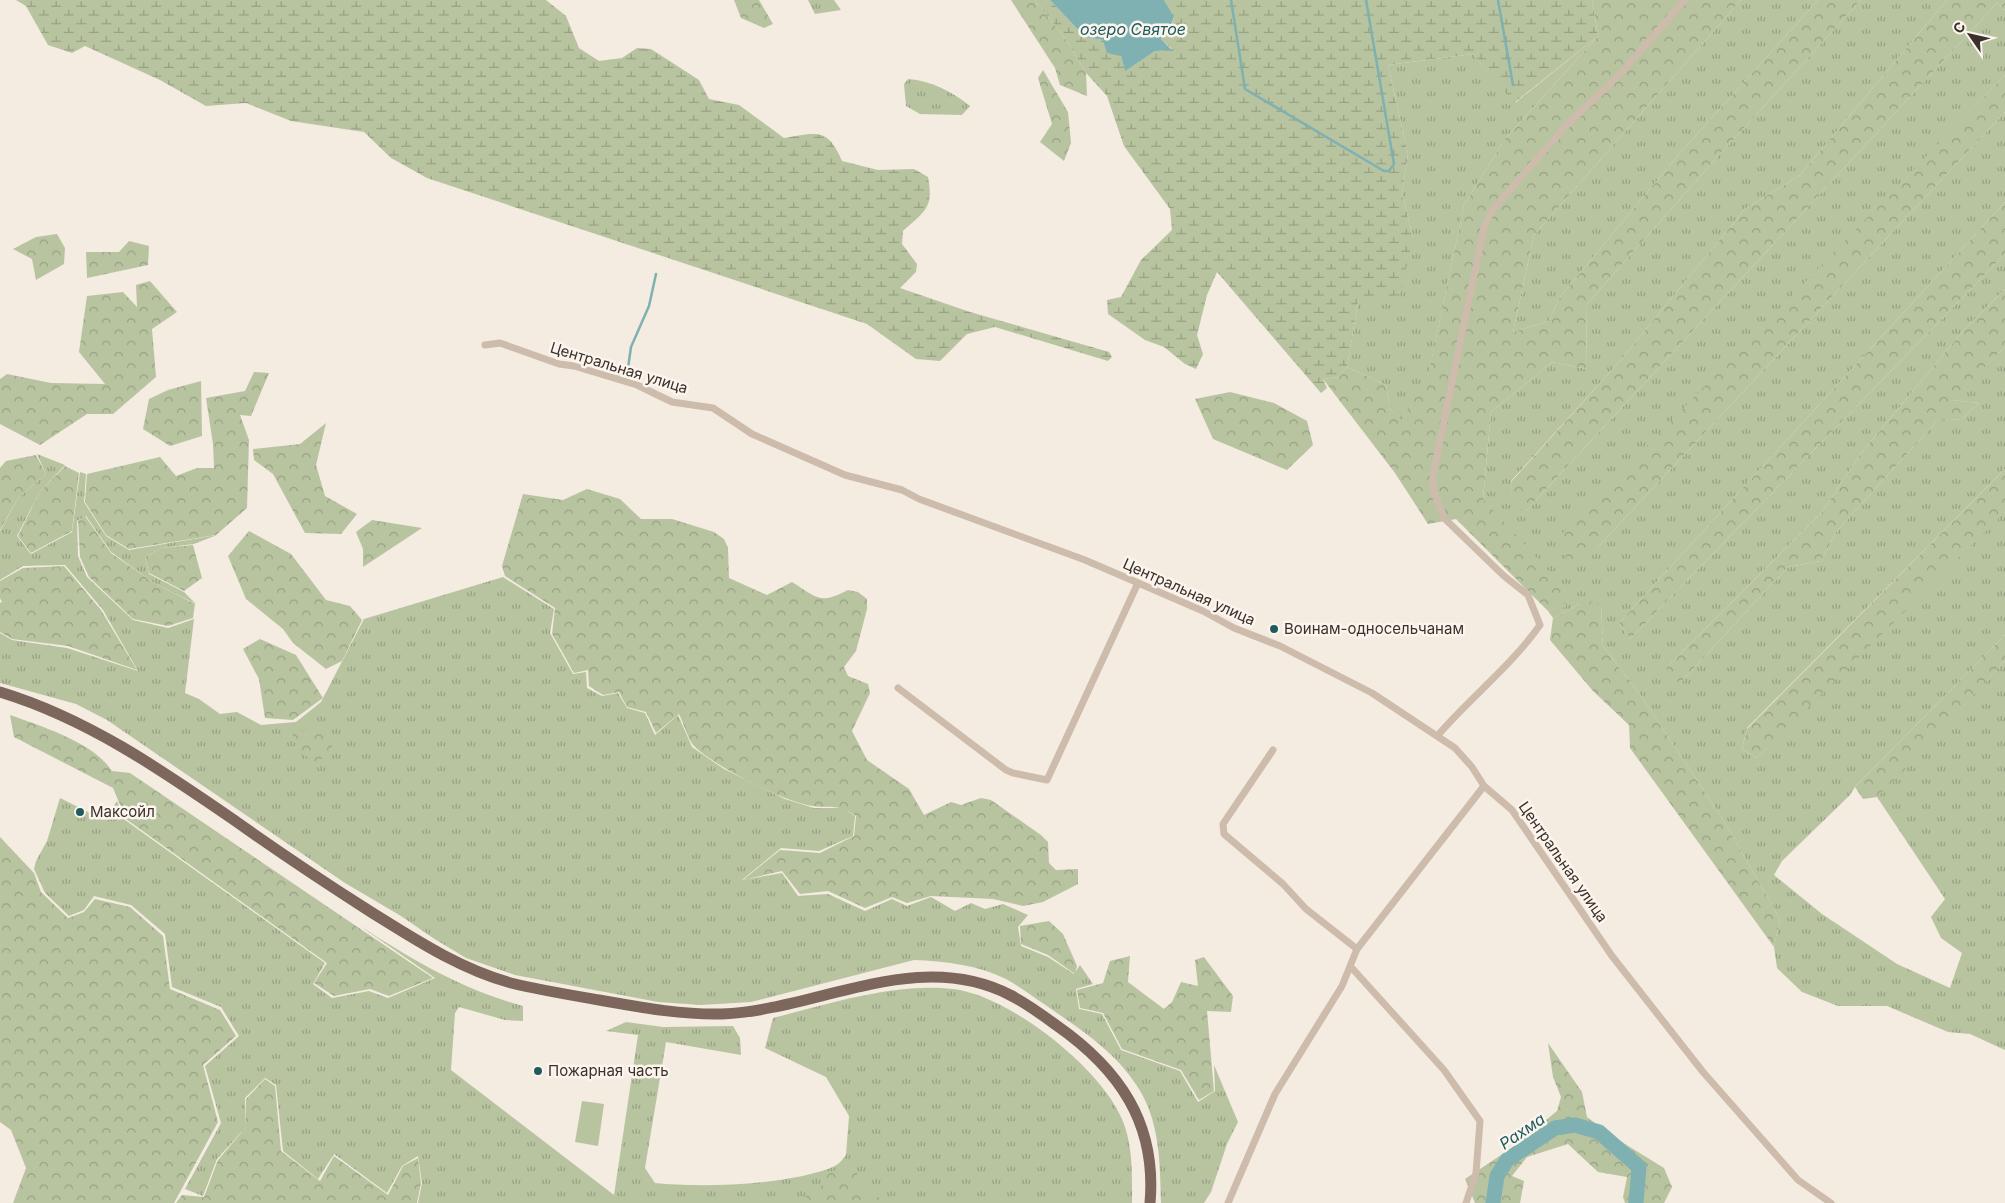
<svg xmlns="http://www.w3.org/2000/svg" width="2005" height="1203" viewBox="0 0 2005 1203" font-family="Inter,sans-serif">
<style>
.grass{fill:url(#grass-tufts)}
.forest{fill:url(#forest-crowns)}
.wetland{fill:url(#wetland-marsh)}
.garden{fill:#b8c4a0}
.water{fill:#7fb0b2}
.lines{fill:none;stroke-linecap:round;stroke-linejoin:round}
.stream{stroke:#7fb0b2;stroke-width:2.5}
.river{stroke:#7fb0b2;stroke-width:15}
.minor{stroke:#cdbbac;stroke-width:7}
.primary{stroke:#7d675c;stroke-width:11}
.poi-dot{fill:#1f5a5e;stroke:#fbf5ee;stroke-width:2}
.labels{text-anchor:middle;stroke-width:5;stroke-linejoin:round;paint-order:stroke}
.street-label{font-size:15px;fill:#3b302b;stroke:#fbf5ee}
.poi-label{font-size:15px;fill:#3b302b;stroke:#fbf5ee;text-anchor:start}
.water-label{font-size:16px;font-style:italic;fill:#1f5a5e;stroke:#fbf5ee}
</style>
<defs>
<pattern id="grass-tufts" width="24" height="20" patternUnits="userSpaceOnUse" patternTransform="scale(1.25)"><rect width="24" height="20" fill="#b8c4a0"/><path d="M3 7l-1-3M5 7V3M7 7l1-3M15 17l-1-3M17 17v-4M19 17l1-3" fill="none" stroke="#97a083"/></pattern>
<pattern id="forest-crowns" width="20" height="18" patternUnits="userSpaceOnUse" patternTransform="scale(1.25)"><rect width="20" height="18" fill="#b8c4a0"/><path d="M2 6a3 3 0 1 1 6 0M12 15a3 3 0 1 1 6 0" fill="none" stroke="#97a083"/></pattern>
<pattern id="wetland-marsh" width="20" height="14" patternUnits="userSpaceOnUse" patternTransform="scale(1.25)"><rect width="20" height="14" fill="#b8c4a0"/><path d="M1 5h8M5 5V1M11 12h8M15 12V8" fill="none" stroke="#97a083"/></pattern>
</defs>
<rect width="100%" height="100%" fill="#f4ebe1"/>
<g class="grass">
<path d="M808 0H834L841 10 815 14Z"/>
<path d="M1741 0H1818L1680 153 1560 297 1549 321 1513 332 1534 235Z"/>
<path d="M1861 0H1947L1799 176 1745 209 1620 361 1511 481 1513 506 1526 511 1997 3 2005 10V75L1733 359 1596 549 2005 112V202L1619 623 1630 639 2005 254V289L1963 331 1862 452 1822 512 1669 665 1681 682 1788 567 1821 561 1836 532 1937 421 1962 419 1979 403 1950 400 2005 347V469L1747 728 1742 749 1757 758 2005 505V635L1855 787 1850 795 1782 861 1774 875 1822 914 1897 964 1950 988 1962 953 1941 938 1931 917 1945 899 1877 797 2005 661V1050L1970 1034 1948 1032 1887 1006H1838L1802 992 1777 968 1774 947 1780 919 1722 818 1641 696 1603 646 1601 605 1579 604 1553 618 1548 611 1566 606 1483 499 1491 412 1552 362 1587 369 1586 305 1712 163Z"/>
<path d="M1598 36 1505 139 1464 205 1428 377 1401 421 1390 409 1386 385 1347 367 1358 302 1413 238 1402 193 1408 154 1388 65 1473 54 1515 103Z"/>
<path d="M908 79C932 81 951 91 970 106L962 115 920 114 906 106 904 84Z"/>
<path d="M37 454 65 465 39 493 17 536 31 554 72 532 80 472 86 474 84 502 106 536 129 550 217 535 194 544 161 548 145 557 149 574 184 592 196 604 154 583 111 552 86 516 77 521 78 556 87 577 133 620 168 628 194 619 185 693 199 699 220 714 237 712 261 725 296 722 321 702 364 619 503 577 554 609 550 633 573 674 586 672 587 688 602 696 618 693 627 708 645 713 655 735 678 715 692 747 724 769 785 799 814 808H843L855 816 853 836 819 851 781 848 742 880 782 873 798 896 828 894 865 911 892 899 907 906 931 897 955 911 971 903 985 909 1003 904 1028 915 1018 927 1021 946 1048 957 1074 974 1080 965 1093 984 1076 989 1079 1009 1102 1014 1121 1050 1180 1071 1198 1102 1215 1091 1214 1065 1238 1122 1227 1144 1211 1192 1204 1203H1161C1160 1163 1160 1120 1137 1086 1115 1051 1077 1027 1044 1004 1032 996 1019 986 1006 979 978 965 944 961 914 960L751 1002 701 1005 658 1002 515 975 466 958 433 938 401 916 345 883 107 720 76 704 0 683V633L12 640 67 648 138 671 103 610 65 565 23 566 0 580V531L18 498 46 474Z"/>
<path d="M60 798 104 820 117 801 125 820 325 963 313 984 332 998 369 991 388 998 435 978 360 926C413 960 461 989 523 1006V1021L505 1020 459 1007 455 1013 451 1070 614 1195 638 1035 606 1031 626 1022 663 1027 733 1026 740 1038 741 1055 666 1042 645 1168 655 1183C701 1188 793 1185 835 1166 839 1164 843 1159 846 1155L849 1116 826 1077 765 1048 773 1018C827 1004 897 982 953 989 1009 995 1108 1072 1125 1127 1133 1151 1132 1179 1132 1203H418L422 1183 418 1156 402 1166 387 1193 334 1154 318 1179 283 1151 276 1085 265 1078 245 1098 246 1127 217 1159 203 1196 185 1189 221 1123 205 1066 239 1036 221 1007 172 987 165 934 131 905 94 896 84 910 69 916 45 893 34 869 36 861 47 841Z"/>
</g>
<g class="forest">
<path d="M734 0H759L773 24 764 28 741 18Z"/>
<path d="M1011 0H1035L1067 41 1086 73 1087 96 1060 85 1055 68Z"/>
<path d="M1592 0H1741L1534 235 1513 332 1549 321 1560 297 1680 153 1818 0H1861L1712 163 1586 305 1587 369 1552 362 1491 412 1483 499 1560 583 1566 607 1548 611 1456 519 1428 524 1395 473 1323 379 1339 377 1347 367 1386 385 1390 409 1401 420 1428 376 1464 205 1505 139 1598 36Z"/>
<path d="M1947 0H2005V10L1997 3 1525 512 1512 506 1511 482 1620 361 1745 209 1799 176Z"/>
<path d="M1043 70 1068 112 1071 143 1064 161 1040 142 1052 124 1038 78Z"/>
<path d="M2005 75V112L1596 549 1568 562 1558 538Z"/>
<path d="M2005 202V254L1630 639 1619 623Z"/>
<path d="M57 234 65 248 64 264 36 280 32 259 13 249 36 237Z"/>
<path d="M129 241 149 246 148 265 87 278 86 252H119Z"/>
<path d="M150 281 177 312 152 329 156 377 113 414H87L40 445 0 424V379L7 374 51 383 105 384 79 352 87 296 123 292 137 307 136 285Z"/>
<path d="M2005 289V347L1951 400 1979 403 1962 419 1937 421 1836 532 1821 561 1788 567 1681 682 1665 681 1669 665 1822 512 1862 452 1963 331Z"/>
<path d="M254 372 269 373 251 416 240 415 249 440 247 508 216 535 129 549 106 535 85 502 87 474 160 457 176 476 197 468H214L213 444 206 398 245 391Z"/>
<path d="M201 381 202 436 170 446 143 429 149 399 168 390Z"/>
<path d="M1230 392 1274 403 1307 421 1313 445 1287 470 1213 439 1195 399Z"/>
<path d="M326 423 316 465 325 496 357 514 341 534 305 533 273 474 254 460 253 449 300 444Z"/>
<path d="M36 455 46 474 18 498 0 530V468L6 461Z"/>
<path d="M65 466 79 473 72 531 31 553 18 536 39 493Z"/>
<path d="M2005 469V512L1757 758 1742 749 1747 729Z"/>
<path d="M587 489 620 499 641 519H672L714 532 724 539 728 548 729 578 767 595 792 582C818 598 819 605 848 590L858 592 867 599V609L856 651 844 667 848 676 868 684 870 693 852 731 867 760 909 789 924 815 951 802 961 805 981 798 991 800 1041 835 1048 842 1049 863 1056 870 1078 869V884L1043 902 1023 906 993 899 931 896 907 903 892 897 865 908 828 891 800 894 782 871 743 880 780 850 820 853 854 836 856 816C837 803 833 809 813 806 783 802 719 768 696 748 688 741 684 724 679 714L656 733 646 712 627 707 619 692 603 695 589 686 588 670 574 673 552 634 555 608 505 576 502 566 523 494 563 500Z"/>
<path d="M85 516 111 553 154 583 195 604 193 618 168 626 133 619 89 577 80 557 78 521Z"/>
<path d="M372 520 422 528 363 567V549L356 532Z"/>
<path d="M249 531 291 554 326 600 350 606 362 620 342 661 326 669 293 643 283 629 246 599 228 556Z"/>
<path d="M193 545 202 578 184 591 149 573 145 557 161 548Z"/>
<path d="M64 566 101 610 137 670 68 646 12 639 0 632V603L2 602 0 598V581L23 568Z"/>
<path d="M1593 601 1601 605 1603 646 1641 696 1722 818 1780 919 1774 947 1630 748 1629 725 1593 691 1550 640 1553 618 1579 604Z"/>
<path d="M2005 635V661L1897 778 1877 797 1863 799 1855 787Z"/>
<path d="M260 639 296 655 323 698 293 720 265 718 259 679 243 649Z"/>
<path d="M10 715C43 727 93 742 112 771L130 773 433 978 389 996 370 989 334 996 314 983 327 963 126 819 113 788 14 737Z"/>
<path d="M319 726 335 751 315 763 298 750 292 733Z"/>
<path d="M0 837 34 873 41 892 68 918 84 912 95 899 130 907 163 936 170 989 220 1010 236 1036 203 1065 218 1122 174 1203H13L26 1168 11 1130 0 1122Z"/>
<path d="M1049 921 1063 934 1077 966 1075 974 1048 955 1021 944 1020 926Z"/>
<path d="M1130 956 1128 982 1164 1009 1172 1002 1181 982 1198 986 1195 960 1204 957 1233 996 1231 1012 1207 1011 1214 1091 1199 1100 1181 1070 1122 1049 1103 1013 1080 1008 1077 990 1103 983 1110 961Z"/>
<path d="M1548 1043 1582 1092 1587 1117 1612 1136 1664 1168 1672 1187 1664 1203H1625L1623 1197 1627 1177 1598 1172 1568 1144 1527 1157 1512 1176 1524 1181 1520 1203H1475L1465 1179 1516 1145 1557 1111 1561 1097 1553 1077Z"/>
<path d="M265 1079 275 1086 281 1151 320 1181 334 1156 388 1195 403 1166 418 1158 421 1183 417 1203H176L182 1195 204 1197 218 1160 246 1127V1099Z"/>
<path d="M847 1166 854 1167 861 1182 858 1188 891 1203H835L823 1198 816 1203H805L807 1191 821 1190C821 1174 835 1170 847 1166Z"/>
</g>
<g class="wetland">
<path d="M16 0H546L566 16 579 48 599 61 622 58 637 48 651 49 699 80 709 99 739 105 784 138C818 133 827 127 842 161L878 170 914 169 928 177C934 208 925 211 903 231L902 244 917 264 916 272 900 288 970 312 1109 352 1112 357 1108 361 995 327 967 334 940 361 916 359 867 324 427 178 391 158 364 132 291 121 246 103 206 106 160 80 85 46 72 53 48 45 26 6Z"/>
<path d="M1035 0H1050L1085 37 1103 40 1121 56 1125 70 1155 51 1172 49 1161 39 1169 29 1174 18 1164 0H1592L1598 36 1514 103 1473 54 1388 65 1408 154 1402 193 1413 238 1400 295 1358 302 1347 367 1339 377 1323 379 1327 388 1321 393 1217 272 1207 295 1197 335 1203 354 1196 369 1185 364 1164 347 1145 340 1108 314 1107 300 1121 297 1141 260 1172 230 1170 209 1124 146 1107 96 1086 73 1067 41Z"/>
</g>
<path class="garden" d="M582 1101 604 1104 598 1146 575 1142Z"/>
<path class="water" d="M1050 0H1164L1174 17 1169 29 1161 39 1172 50 1155 51 1125 71 1121 56 1107 53 1103 40 1085 37Z"/>
<g class="lines">
<g class="stream">
<path d="M1231 0 1245 89 1384 171H1389L1394 164 1366 0"/>
<path d="M1498 0 1513 85"/>
<path d="M617 376 628 368 631 347 649 306 656 274"/>
</g>
<path class="river" d="M1493 1203 1497 1176 1507 1160 1555 1128 1575 1125 1599 1132 1639 1167 1636 1203"/>
<g class="minor">
<path d="M485 345 500 343 559 364 574 366 637 385 672 402 713 408 752 434 845 475 902 490 919 499 1085 560 1203 611 1234 628 1280 646 1372 693 1455 748 1472 767 1484 786 1512 810 1612 956 1703 1072 1798 1180 1831 1203"/>
<path d="M898 688 1006 770 1013 773 1047 780 1137 585"/>
<path d="M1438 735C1471 697 1511 666 1540 625L1528 595 1504 576 1444 518 1433 490V475L1484 227 1493 209 1536 160 1565 127 1619 75 1685 0"/>
<path d="M1273 750 1223 824 1224 834 1283 884 1306 909 1357 949"/>
<path d="M1351 967 1444 1070 1480 1121 1476 1173 1466 1203"/>
<path d="M1228 1203 1275 1094 1342 986 1357 949 1484 786"/>
</g>
<path class="primary" d="M0 692C86 718 160 769 234 820 279 852 324 882 371 912 416 940 460 969 511 983 540 990 570 995 599 1000 639 1007 680 1015 722 1014 818 1010 917 947 1010 995 1026 1003 1041 1014 1056 1025 1119 1069 1157 1123 1150 1203"/>
</g>
<g class="poi-dot">
<circle cx="1274" cy="629" r="5"/>
<circle cx="80" cy="812" r="5"/>
<circle cx="538" cy="1071" r="5"/>
</g>
<g class="labels">
<g class="street-label">
<text transform="translate(619 368) rotate(17)" y="5">Центральная улица</text>
<text transform="translate(1189 592) rotate(24)" y="5">Центральная улица</text>
<text transform="translate(1563 862) rotate(55)" y="5">Центральная улица</text>
</g>
<g class="poi-label">
<text x="1284" y="634">Воинам-односельчанам</text>
<text x="90" y="817">Максойл</text>
<text x="548" y="1076">Пожарная часть</text>
</g>
<g class="water-label">
<text x="1133" y="35">озеро Святое</text>
<text transform="translate(1522 1131) rotate(-34)" y="6">Рахма</text>
</g>
</g>
<g transform="translate(1970 35) rotate(304)" stroke="#fbf5ee" stroke-width="4" paint-order="stroke">
<path d="M0-4L9 19L0 12L-9 19Z" fill="#3b302b"/>
<text y="-8" font-size="14" font-weight="bold" text-anchor="middle" fill="#3b302b">С</text>
</g>
</svg>
